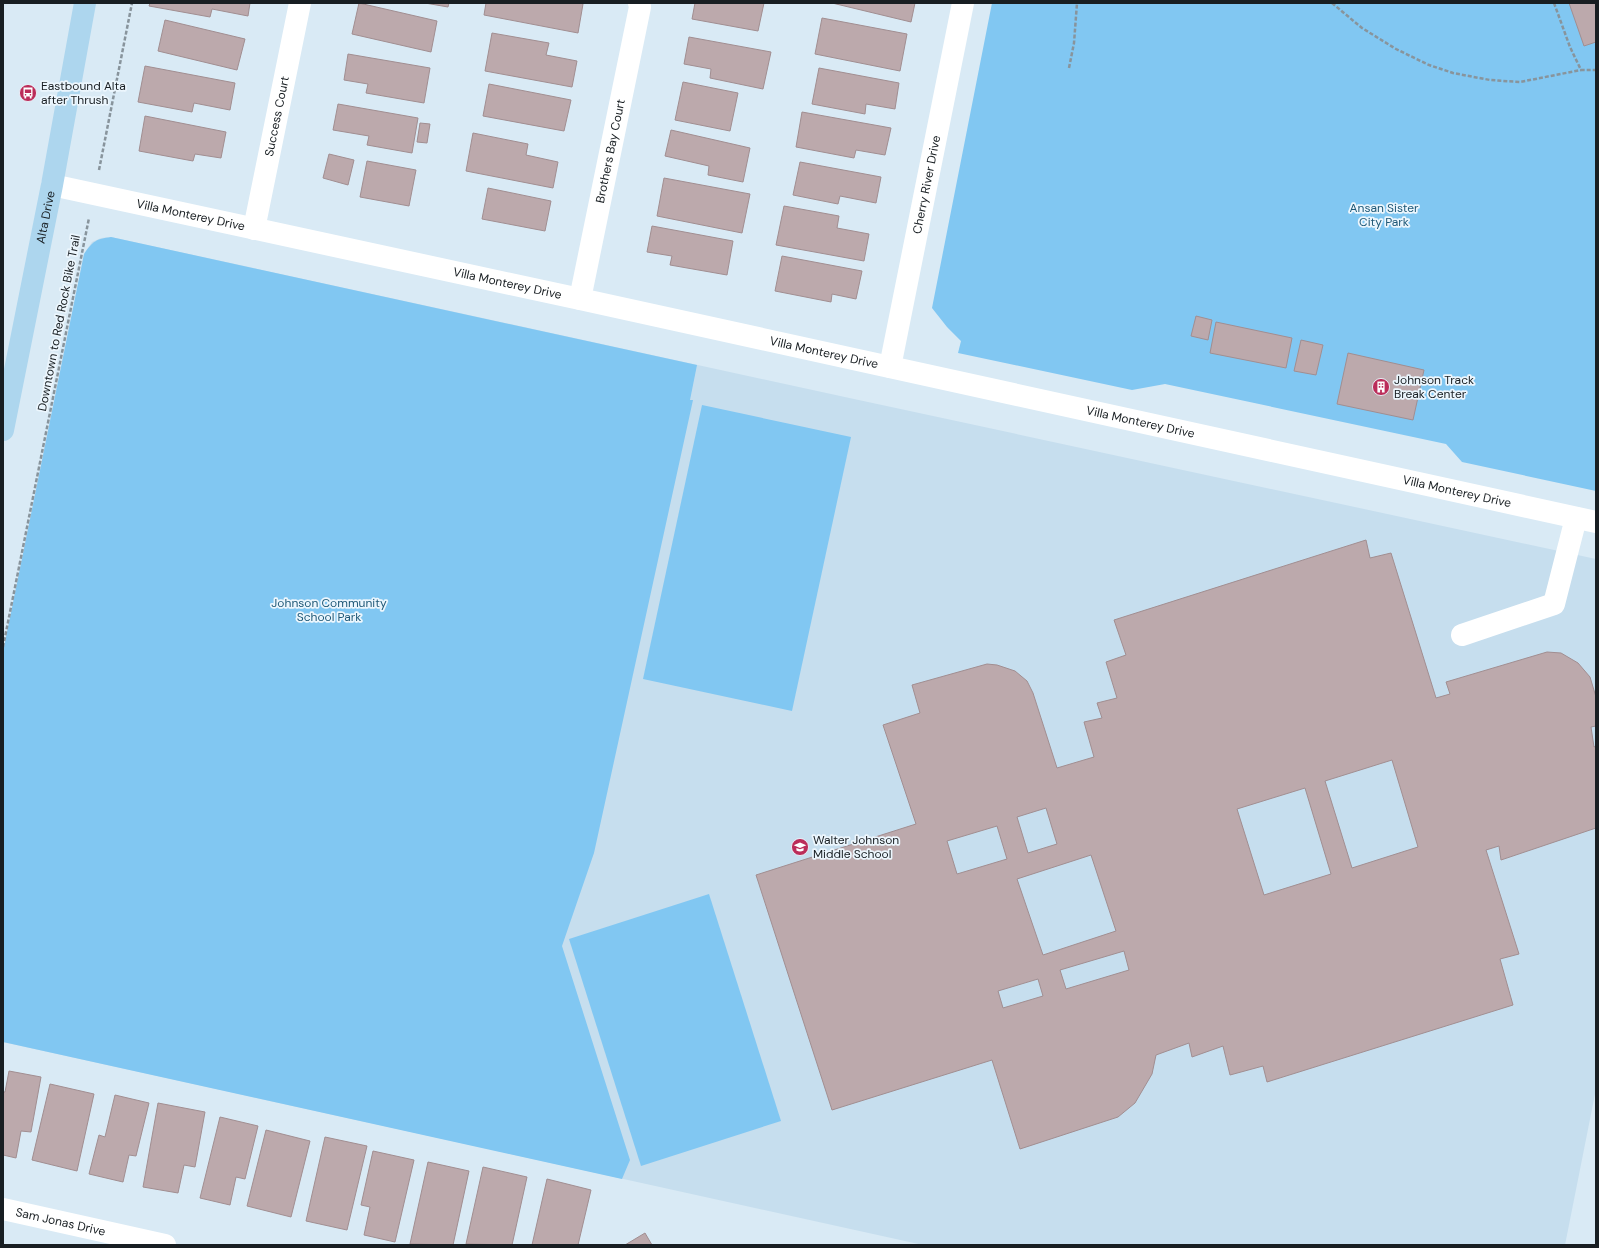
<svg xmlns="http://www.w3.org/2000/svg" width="1599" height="1248" viewBox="0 0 1599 1248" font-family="'DM Sans',sans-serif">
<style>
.built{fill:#c6deee}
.green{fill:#81c7f2}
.building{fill:#bca9ac;stroke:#a18e91;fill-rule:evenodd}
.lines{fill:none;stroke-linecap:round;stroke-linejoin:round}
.path{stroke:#88949c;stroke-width:2.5;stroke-dasharray:4 2;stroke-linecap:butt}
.minor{stroke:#fff;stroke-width:22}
.major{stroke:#add6ee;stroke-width:22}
.labels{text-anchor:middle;stroke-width:3.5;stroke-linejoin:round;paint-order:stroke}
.poi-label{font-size:12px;fill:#181e22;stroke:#ecf6fd;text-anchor:start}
.street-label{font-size:12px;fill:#181e22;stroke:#ecf6fd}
.park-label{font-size:12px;fill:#1e5877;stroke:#ecf6fd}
</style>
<rect width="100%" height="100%" fill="#d9eaf5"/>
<path class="built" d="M111 237 854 399 1596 559V1089L1565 1245H923L3 1042V652L84 254 92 242 101 238Z"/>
<g class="green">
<path d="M992 3H1596V491L1462 462 1446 444 1165 384 1132 390 958 353 961 341 947 327 932 308Z"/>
<path d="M111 237 697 365 690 400H693L594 853 562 946 630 1160 622 1179 3 1042V652L84 254C93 241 96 239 111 237Z"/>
<path d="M702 405 851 437 792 711 643 679Z"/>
<path d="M709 894 781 1121 641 1166 569 939Z"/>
</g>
<g class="building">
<path d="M150 3H250L248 16 212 9 210 17 149 6Z"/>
<path d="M359 3 437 21 431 52 352 34Z"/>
<path d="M425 3H449L448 7Z"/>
<path d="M486 3H580L583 4 578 33 484 15Z"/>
<path d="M695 3H764L758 31 692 19Z"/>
<path d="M832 3H915L911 22Z"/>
<path d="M1569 3H1596V42L1584 46Z"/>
<path d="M822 18 907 34 900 71 815 54Z"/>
<path d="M165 20 245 39 237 70 158 51Z"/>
<path d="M492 33 549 43 546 55 577 61 572 87 485 71Z"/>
<path d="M689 37 771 52 763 89 710 78 711 69 684 64Z"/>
<path d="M348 54 430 68 424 103 366 93 368 84 344 80Z"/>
<path d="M145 66 235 83 230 110 194 103 192 112 138 102Z"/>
<path d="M819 68 899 83 895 109 866 104 865 114 812 104Z"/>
<path d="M683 82 738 93 730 131 675 120Z"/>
<path d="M489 84 571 100 564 131 483 116Z"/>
<path d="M338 104 418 118 412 153 367 145 369 136 333 130Z"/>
<path d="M802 112 891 128 885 155 856 150 854 158 796 147Z"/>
<path d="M145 116 226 132 221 158 195 154 193 161 139 151Z"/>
<path d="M420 123 430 124 427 143 417 142Z"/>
<path d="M671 130 750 148 743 182 708 175 709 166 665 156Z"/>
<path d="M473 133 528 144 526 155 558 162 553 188 466 171Z"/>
<path d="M329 154 354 160 348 185 323 178Z"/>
<path d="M367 161 416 170 409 206 360 197Z"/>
<path d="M800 162 881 177 876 203 840 196 838 204 793 195Z"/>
<path d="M664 178 750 194 742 233 657 216Z"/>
<path d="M488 188 551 201 545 231 482 219Z"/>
<path d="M784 206 839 216 837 228 869 234 864 261 776 245Z"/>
<path d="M652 226 733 241 727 275 670 265 672 256 647 252Z"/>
<path d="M782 256 862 271 856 299 832 294 831 302 775 291Z"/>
<path d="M1196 316 1212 320 1208 340 1191 336Z"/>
<path d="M1216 322 1292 338 1286 368 1210 353Z"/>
<path d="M1301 340 1323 345 1316 375 1294 371Z"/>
<path d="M1348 353 1424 370 1413 420 1337 404Z"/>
<path d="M1366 540 1370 558 1391 553 1436 698 1450 694 1446 682 1547 652 1561 653 1578 663 1590 677 1596 697V726L1591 727 1594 747 1596 746V828L1501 860 1499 846 1486 850 1519 954 1500 959 1513 1005 1267 1082 1263 1066 1230 1075 1223 1046 1192 1057 1189 1043 1156 1055 1152 1074 1135 1103 1118 1117 1020 1149 992 1060 832 1110 756 875 916 824 883 725 920 713 912 685 987 664 997 665 1015 671 1027 681 1033 693 1057 768 1094 757 1084 722 1102 718 1097 703 1117 698 1106 662 1126 655 1114 620ZM1392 760 1418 847 1352 868 1325 781ZM1305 788 1331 874 1264 895 1237 809ZM1046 808 1057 844 1028 853 1017 817ZM997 826 1007 859 957 874 947 841ZM1091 855 1116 931 1043 955 1017 879ZM1124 951 1129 970 1066 989 1060 970ZM1038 979 1043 996 1003 1008 998 991Z"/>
<path d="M9 1071 41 1077 31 1132 21 1131 16 1158 3 1155V1092H5Z"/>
<path d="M50 1084 94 1094 77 1171 32 1160Z"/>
<path d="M115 1095 149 1103 136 1156 129 1155 123 1182 89 1174 99 1135 105 1137Z"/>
<path d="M158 1103 205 1112 195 1167 184 1165 178 1193 143 1187Z"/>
<path d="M220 1117 258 1126 245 1179 236 1177 230 1205 200 1198Z"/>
<path d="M266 1130 310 1141 291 1217 247 1206Z"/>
<path d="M325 1137 367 1146 347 1230 306 1221Z"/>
<path d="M373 1151 414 1160 395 1242 364 1235 370 1207 361 1205Z"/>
<path d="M428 1162 469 1171 453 1245 410 1244Z"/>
<path d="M483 1167 527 1177 512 1245 466 1244Z"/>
<path d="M547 1179 591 1190 578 1245H532Z"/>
<path d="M645 1233 652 1245H625Z"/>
</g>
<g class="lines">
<g class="path">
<path d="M1332 3 1362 28 1396 49 1429 65 1453 73 1490 80 1520 82 1581 70"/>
<path d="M1554 3 1570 47 1581 70H1596"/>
<path d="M1069 68 1074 43 1077 3"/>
<path d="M99 170 132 3"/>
<path d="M3 647 89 218"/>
</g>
<g class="minor">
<path id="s1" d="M52 185 580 299 1596 522"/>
<path id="s2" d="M254 229 300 3"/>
<path id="s3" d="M580 299 640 7 639 3"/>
<path id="s4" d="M890 367 963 3"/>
<path d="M1462 635 1554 604 1576 518"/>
<path id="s5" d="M3 1209 165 1245"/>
</g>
<path class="major" id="s6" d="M3 430 52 185 85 3"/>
</g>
<defs>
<g id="bus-disc" transform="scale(0.9)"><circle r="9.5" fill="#bb2c59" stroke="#ecf6fd"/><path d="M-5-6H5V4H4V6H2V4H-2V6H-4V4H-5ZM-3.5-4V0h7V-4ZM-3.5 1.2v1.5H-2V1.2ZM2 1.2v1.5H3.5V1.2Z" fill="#fff"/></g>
<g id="building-disc" transform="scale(0.9)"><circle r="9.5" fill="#bb2c59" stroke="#ecf6fd"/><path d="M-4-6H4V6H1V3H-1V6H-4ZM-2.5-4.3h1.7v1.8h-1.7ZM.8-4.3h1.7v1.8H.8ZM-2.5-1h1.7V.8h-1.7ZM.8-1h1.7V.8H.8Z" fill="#fff"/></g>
<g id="school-disc" transform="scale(0.9)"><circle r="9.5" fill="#bb2c59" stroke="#ecf6fd"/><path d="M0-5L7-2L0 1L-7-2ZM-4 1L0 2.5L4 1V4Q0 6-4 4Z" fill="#fff"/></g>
</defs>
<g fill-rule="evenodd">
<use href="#bus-disc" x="28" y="93"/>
<use href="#building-disc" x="1381" y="387"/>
<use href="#school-disc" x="800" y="847"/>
</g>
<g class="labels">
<g class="poi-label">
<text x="41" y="90">Eastbound Alta<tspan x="41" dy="14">after Thrush</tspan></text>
<text x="1394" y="384">Johnson Track<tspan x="1394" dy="14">Break Center</tspan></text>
<text x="813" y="844">Walter Johnson<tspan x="813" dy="14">Middle School</tspan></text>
</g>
<g class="street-label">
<text dy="4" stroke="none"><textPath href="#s2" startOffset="115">Success Court</textPath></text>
<text dy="4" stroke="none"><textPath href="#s3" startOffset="151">Brothers Bay Court</textPath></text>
<text dy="4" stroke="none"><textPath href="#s4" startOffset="186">Cherry River Drive</textPath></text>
<text dy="4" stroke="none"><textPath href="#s1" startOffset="142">Villa Monterey Drive</textPath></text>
<text dy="4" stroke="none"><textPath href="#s6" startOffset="217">Alta Drive</textPath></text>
<text dy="4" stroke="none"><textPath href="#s1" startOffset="466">Villa Monterey Drive</textPath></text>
<text transform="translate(59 323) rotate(-79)" y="4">Downtown to Red Rock Bike Trail</text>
<text dy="4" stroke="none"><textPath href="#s1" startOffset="790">Villa Monterey Drive</textPath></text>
<text dy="4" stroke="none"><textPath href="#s1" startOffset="1114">Villa Monterey Drive</textPath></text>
<text dy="4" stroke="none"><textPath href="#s1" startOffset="1438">Villa Monterey Drive</textPath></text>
<text dy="4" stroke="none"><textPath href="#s5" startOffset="59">Sam Jonas Drive</textPath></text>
</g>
<g class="park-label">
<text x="1384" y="212">Ansan Sister<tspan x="1384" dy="14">City Park</tspan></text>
<text x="329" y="607">Johnson Community<tspan x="329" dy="14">School Park</tspan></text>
</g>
</g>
<rect width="1599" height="1248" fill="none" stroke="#181e22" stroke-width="8"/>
</svg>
